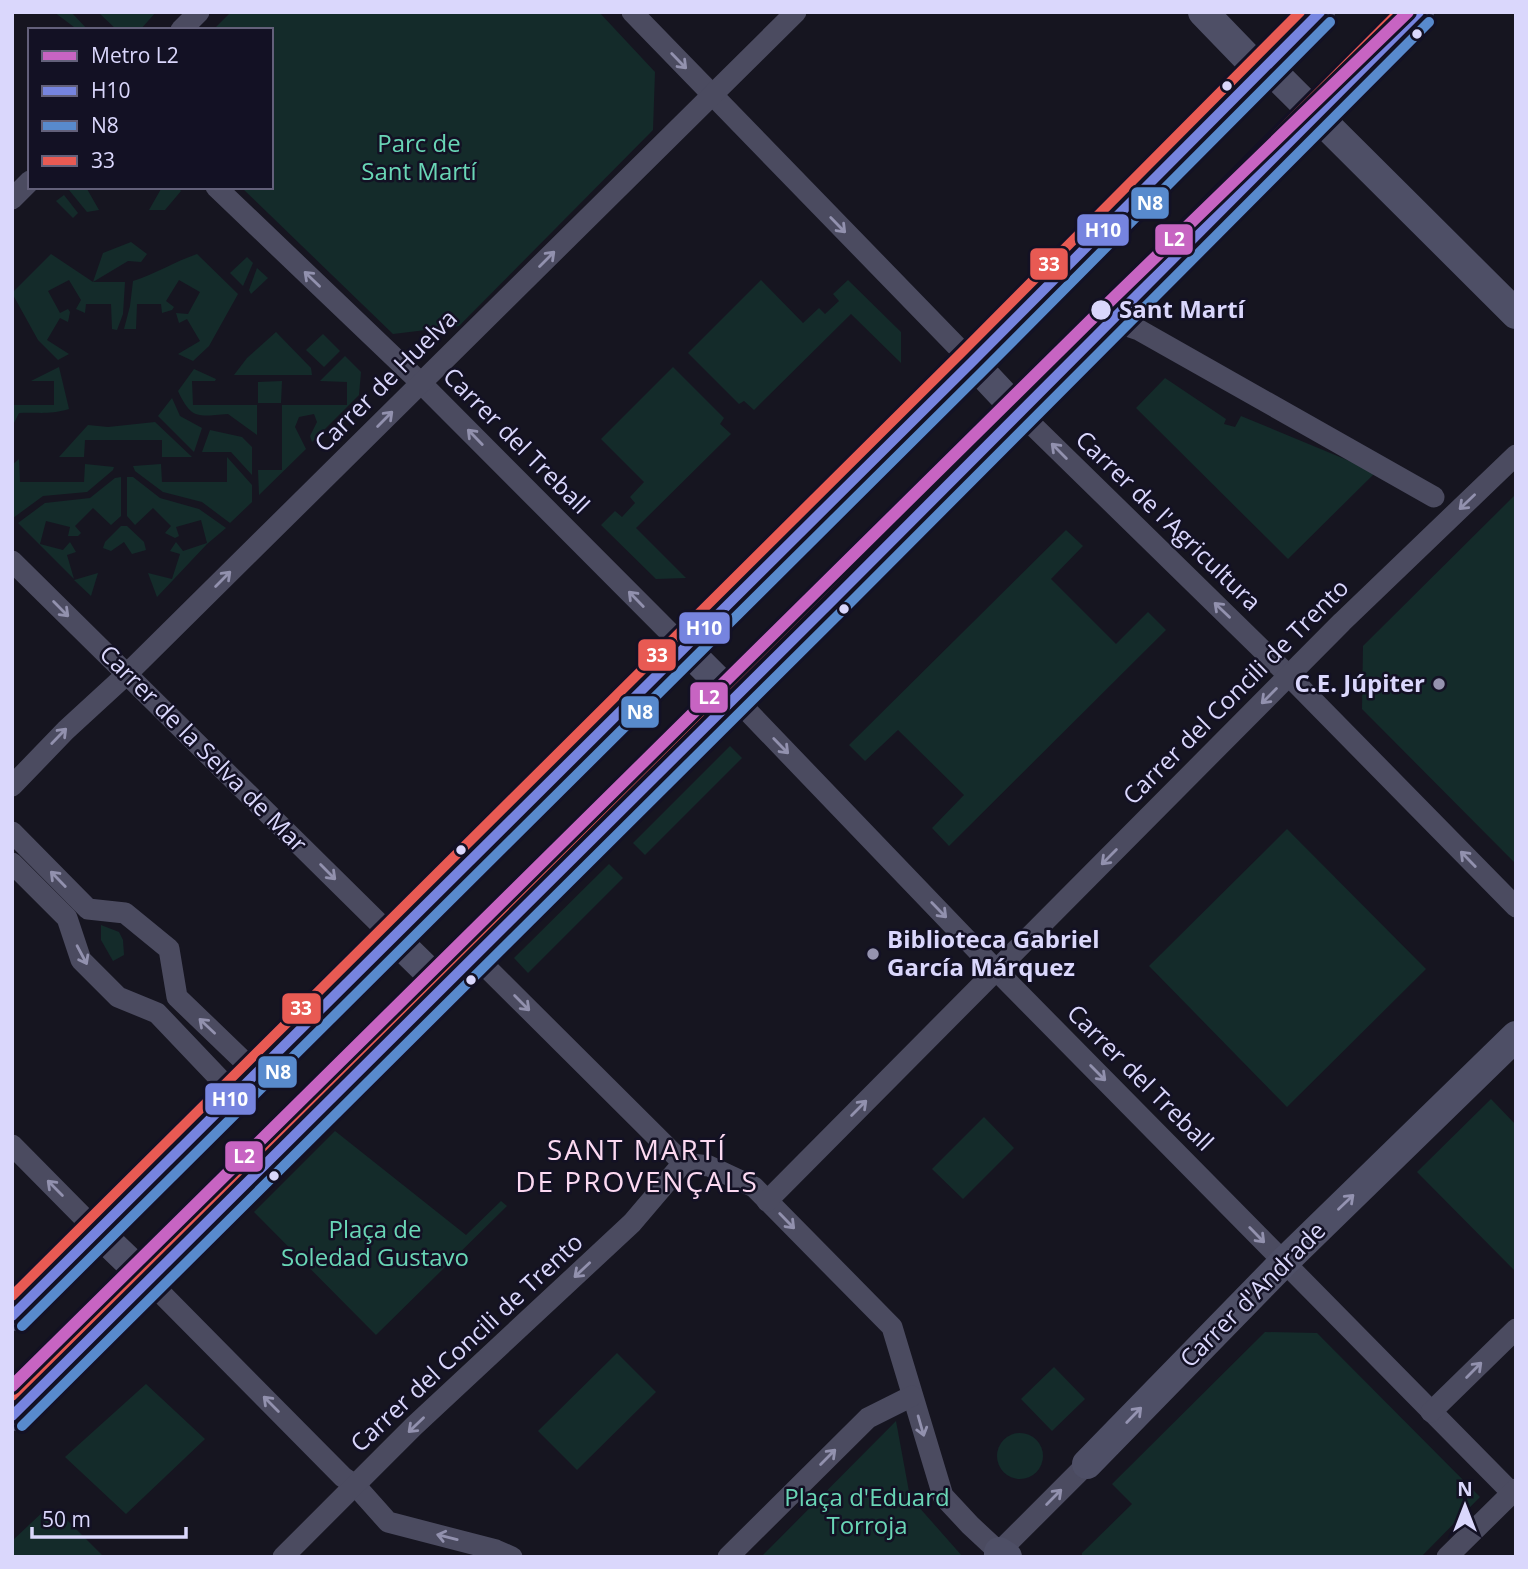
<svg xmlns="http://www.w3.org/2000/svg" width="1528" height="1569" viewBox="0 0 1528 1569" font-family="'Open Sans',sans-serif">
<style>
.green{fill:#142b2a}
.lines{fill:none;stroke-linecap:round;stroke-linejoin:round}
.street{stroke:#4b4b60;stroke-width:21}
.secondary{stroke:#4e4f66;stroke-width:30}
.bus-1-casing{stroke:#131124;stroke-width:16}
.bus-2-casing{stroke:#131124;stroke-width:16}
.bus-3-casing{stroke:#131124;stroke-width:16}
.bus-1{stroke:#7684df;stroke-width:10}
.bus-2{stroke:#588acd;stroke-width:10}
.bus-3{stroke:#e85a53;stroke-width:10}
.metro-1-casing{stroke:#131124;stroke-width:18}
.metro-1{stroke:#c764c2;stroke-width:12}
.oneway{stroke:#9291ae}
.oneway2{stroke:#9493b1}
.bus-dot{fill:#dad7fc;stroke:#131124;stroke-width:2.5}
.poi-dot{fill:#9593af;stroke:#131124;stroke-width:2.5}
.labels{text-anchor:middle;stroke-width:5;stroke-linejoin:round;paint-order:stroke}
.park-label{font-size:24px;fill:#69d6b6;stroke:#131124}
.stop-label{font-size:24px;font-weight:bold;fill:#dad7fc;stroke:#131124;text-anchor:start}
.street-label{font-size:24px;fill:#dad7fc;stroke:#131124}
.poi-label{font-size:24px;font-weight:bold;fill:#dad7fc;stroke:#131124;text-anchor:end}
.quarter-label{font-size:28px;letter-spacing:2px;fill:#fcd9f1;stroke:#131124}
.line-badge{stroke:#131124;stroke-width:2.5}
.badge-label{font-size:19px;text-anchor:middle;font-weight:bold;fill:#fff}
</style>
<rect width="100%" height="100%" fill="#161520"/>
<g class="green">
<path d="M54 12H71L88 30H78Z"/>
<path d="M98 12H156L140 30H117Z"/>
<path d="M231 12H599L655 72 653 130 459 326 393 334 241 187H271V30H213Z"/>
<path d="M71 187H88L87 189 99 210 87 212 69 190Z"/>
<path d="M160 187H177L181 191 165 210H149L161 189Z"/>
<path d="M64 195 78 213 73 218 56 201Z"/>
<path d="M131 242 147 254 141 262 128 261 93 282H125L123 314 117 330 112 329 111 304H86L85 313 76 309 81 300 69 280 48 291 60 313 68 309 70 312 68 322 60 318 47 340 69 354 58 360 38 340 12 293 51 254 93 282 103 253Z"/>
<path d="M197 254 238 294 209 346 193 361 178 354 200 341 187 319 179 323 176 313 188 314 200 292 179 280 166 301 174 307 172 310 162 313 161 304H137L136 329H124L130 306 133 281C155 274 174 262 197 254Z"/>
<path d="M247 257 253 263 243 286 230 273Z"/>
<path d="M257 268 268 278 251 294 249 290Z"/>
<path d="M761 280 803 323 819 308 825 314 839 301 833 294 848 280 901 332V363L851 314 754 410 744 401 739 404 688 353Z"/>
<path d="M276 332 311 368 312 375H234L247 358Z"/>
<path d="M323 334 340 351 324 367 306 350Z"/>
<path d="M345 356 361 372 359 395 312 442 310 436 317 422 314 414 299 417 295 427 306 449 259 495 258 470H282V405H347V382L320 381Z"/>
<path d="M59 367 69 409C48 415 40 412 19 413L12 427V405H54V381H31Z"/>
<path d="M673 367 724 418 720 424 731 434 636 528 686 578 656 579 601 525 615 511 622 517 635 503 630 497 644 482 601 439Z"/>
<path d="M194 369 216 379 215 381H192L193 405H257V435L228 414C199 416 192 421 178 391Z"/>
<path d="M1165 378 1226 419 1224 424 1235 427 1241 416 1376 472 1288 559 1136 408Z"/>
<path d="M282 381 281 403H258V382Z"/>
<path d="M172 398 180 416 202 428 194 452 158 416Z"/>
<path d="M155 422 192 457H162V440H85L84 457H59L88 425 108 427Z"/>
<path d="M210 430 242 437 252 447V475L231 452H202Z"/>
<path d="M227 457 252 485V502L230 523 202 502 163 492 135 471 133 466 161 464 162 482H227Z"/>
<path d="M19 459 20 482H84L85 464 114 467 113 470 87 492 43 496 13 518 12 465Z"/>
<path d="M121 477V516L111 525 93 508 75 526 81 533 78 536H68L70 527 46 521 40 544 63 550 70 542 76 552 67 555 74 579 18 523 45 503 90 498 115 478Z"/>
<path d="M127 477H133L160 498 199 509 226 528 207 544 157 597 148 573 172 579 180 554 170 551 176 542 183 551 207 543 201 520 176 527 179 536 175 538 165 533 171 526 153 508 135 525 127 516Z"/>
<path d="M1516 494V864L1362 709 1363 646Z"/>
<path d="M121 526H127L144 542 146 550 132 554 124 542 111 551 103 548 105 542Z"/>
<path d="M1066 530 1083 546 1051 579 1116 644 1148 612 1166 630 949 846 932 828 964 795 898 730 865 761 849 745Z"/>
<path d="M98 573 91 596 74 580Z"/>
<path d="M730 746 742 758 645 855 633 843Z"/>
<path d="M1287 829 1426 969 1287 1107 1149 966Z"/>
<path d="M609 864 623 878 528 973 514 958Z"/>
<path d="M101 925 119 932 123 940 124 955 113 961 101 940Z"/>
<path d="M1491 1099 1516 1125V1272L1417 1172Z"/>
<path d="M984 1117 1014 1148 963 1199 932 1169Z"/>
<path d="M335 1131 466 1235 501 1201 507 1206 376 1335 254 1212Z"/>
<path d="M1265 1332 1317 1333 1480 1497 1421 1557H1082V1553L1132 1504 1112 1484Z"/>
<path d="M617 1353 656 1392 577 1470 538 1431Z"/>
<path d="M1054 1367 1085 1399 1052 1431 1021 1399Z"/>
<path d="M146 1384 205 1439 126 1514 65 1457Z"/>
<path d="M896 1421 910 1497 963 1557H761Z"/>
<circle cx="1020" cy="1456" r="23"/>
<path d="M46 1509 59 1512 104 1557H12V1541Z"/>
</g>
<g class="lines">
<g class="street">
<path d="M632 12 972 362"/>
<path d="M181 30 199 12"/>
<path d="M216 187 421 383 684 647"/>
<path d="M12 199 30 181"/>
<path d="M1112 321 1139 330 1434 497"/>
<path d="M1019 412 1289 676 1516 907"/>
<path d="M12 561 393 937"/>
<path d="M734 697 996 970 1512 1493"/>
<path d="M12 786 66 730 127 674 796 12"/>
<path d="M12 832 88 909 125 913 169 949 177 997 256 1073"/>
<path d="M12 863 67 918 81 960 118 997 157 1013 235 1095"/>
<path d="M474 955 683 1163 709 1166 754 1187 892 1327 943 1496 970 1525 999 1552"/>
<path d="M12 1145 97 1231"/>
<path d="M767 1201 1342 622 1516 455"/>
<path d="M148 1280 343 1477 355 1485 388 1522 496 1550 512 1557"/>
<path d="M1431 1412 1516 1329"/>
<path d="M283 1557 414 1426 632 1223 683 1163"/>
<path d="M728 1557 868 1418 912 1396"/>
<path d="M994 1557 1087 1464"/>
<path d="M1447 1557 1516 1489"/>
</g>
<g class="secondary">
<path d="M1203 12 1261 72 1277 76 1293 92 1516 314"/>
<path d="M972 362 1019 412"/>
<path d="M684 647 734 697"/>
<path d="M393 937 443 986"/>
<path d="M97 1231 148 1280"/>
<path d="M12 1316 972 362 1320 12"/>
<path d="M12 1416 830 603 1419 12"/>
<path d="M1087 1464 1284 1262 1516 1036"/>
<path d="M999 1552 1007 1557"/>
</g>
<g class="bus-1-casing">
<g id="bus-1">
<path d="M12 1316 972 362 1320 12"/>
<path d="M12 1416 830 603 1419 12"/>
</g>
</g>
<g class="bus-2-casing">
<g id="bus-2">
<path d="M22 1326 982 372 1330 22"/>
<path d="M22 1426 840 613 1429 22"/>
</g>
</g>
<g class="bus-3-casing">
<g id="bus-3">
<path d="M12 1296 962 352 1300 12"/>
<path d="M12 1396 820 593 1399 12"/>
</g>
</g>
<use href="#bus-1" class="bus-1"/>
<use href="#bus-2" class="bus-2"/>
<use href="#bus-3" class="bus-3"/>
<g class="metro-1-casing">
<path id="metro-1" d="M12 1386 1102 309 1408 12"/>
</g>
<use href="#metro-1" class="metro-1"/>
</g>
<defs><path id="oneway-shaft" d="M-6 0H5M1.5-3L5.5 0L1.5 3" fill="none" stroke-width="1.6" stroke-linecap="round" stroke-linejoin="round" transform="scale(1.75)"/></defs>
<g class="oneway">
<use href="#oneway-shaft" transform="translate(679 61) rotate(46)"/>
<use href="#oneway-shaft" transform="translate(838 225) rotate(46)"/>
<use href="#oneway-shaft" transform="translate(547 259) rotate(-45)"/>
<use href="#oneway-shaft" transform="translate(312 279) rotate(-136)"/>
<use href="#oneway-shaft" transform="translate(385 419) rotate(-45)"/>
<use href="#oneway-shaft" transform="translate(475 437) rotate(-134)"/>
<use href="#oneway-shaft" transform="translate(1059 451) rotate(-135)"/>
<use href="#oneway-shaft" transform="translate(1467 502) rotate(136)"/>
<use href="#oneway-shaft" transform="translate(223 579) rotate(-45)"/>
<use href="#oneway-shaft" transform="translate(636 599) rotate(-134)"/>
<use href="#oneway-shaft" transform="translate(61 609) rotate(45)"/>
<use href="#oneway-shaft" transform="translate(1222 610) rotate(-136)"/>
<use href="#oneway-shaft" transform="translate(1269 696) rotate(135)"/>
<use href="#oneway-shaft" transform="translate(59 736) rotate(-46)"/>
<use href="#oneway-shaft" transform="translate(781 746) rotate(46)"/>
<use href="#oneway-shaft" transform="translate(1109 857) rotate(135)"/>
<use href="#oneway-shaft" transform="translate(1468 859) rotate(-134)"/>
<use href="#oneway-shaft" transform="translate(328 872) rotate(45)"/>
<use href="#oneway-shaft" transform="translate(58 879) rotate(-134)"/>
<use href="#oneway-shaft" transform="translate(939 910) rotate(46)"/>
<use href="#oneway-shaft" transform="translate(82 955) rotate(62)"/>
<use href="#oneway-shaft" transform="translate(522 1003) rotate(45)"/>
<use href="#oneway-shaft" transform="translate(207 1026) rotate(-137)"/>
<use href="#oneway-shaft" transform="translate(1098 1073) rotate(45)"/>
<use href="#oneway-shaft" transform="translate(859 1108) rotate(-45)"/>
<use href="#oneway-shaft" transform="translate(55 1188) rotate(-135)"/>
<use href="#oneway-shaft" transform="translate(787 1221) rotate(46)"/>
<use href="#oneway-shaft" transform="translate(1257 1235) rotate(46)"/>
<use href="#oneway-shaft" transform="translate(582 1270) rotate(137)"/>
<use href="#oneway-shaft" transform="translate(1474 1370) rotate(-45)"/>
<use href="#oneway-shaft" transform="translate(271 1404) rotate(-135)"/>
<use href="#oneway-shaft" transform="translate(416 1425) rotate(136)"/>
<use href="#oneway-shaft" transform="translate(921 1426) rotate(74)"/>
<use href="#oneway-shaft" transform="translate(828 1457) rotate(-45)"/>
<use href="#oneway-shaft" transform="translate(1054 1497) rotate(-45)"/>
<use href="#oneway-shaft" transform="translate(447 1537) rotate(-166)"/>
</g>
<g class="oneway2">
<use href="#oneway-shaft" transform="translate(1346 1202) rotate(-44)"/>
<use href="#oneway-shaft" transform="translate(1134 1415) rotate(-46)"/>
</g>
<g class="bus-dot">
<circle cx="1417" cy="34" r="6"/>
<circle cx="1227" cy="86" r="6"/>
<circle cx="1101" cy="310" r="11"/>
<circle cx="844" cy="609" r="6"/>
<circle cx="461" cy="850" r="6"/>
<circle cx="471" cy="980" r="6"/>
<circle cx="274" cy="1176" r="6"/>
</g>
<g class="poi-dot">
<circle cx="1439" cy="684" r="7"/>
<circle cx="873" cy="954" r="7"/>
</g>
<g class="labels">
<g class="park-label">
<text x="419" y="152">Parc de<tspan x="419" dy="28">Sant Martí</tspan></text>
<text x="375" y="1238">Plaça de<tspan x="375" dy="28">Soledad Gustavo</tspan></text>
<text x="867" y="1506">Plaça d'Eduard<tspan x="867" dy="28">Torroja</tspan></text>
</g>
<g class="stop-label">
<text x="1119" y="318">Sant Martí</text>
</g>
<g class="street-label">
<text transform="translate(386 381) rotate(-45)" y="8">Carrer de Huelva</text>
<text transform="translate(516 441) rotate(45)" y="8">Carrer del Treball</text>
<text transform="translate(1168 521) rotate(44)" y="8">Carrer de l'Agricultura</text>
<text transform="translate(1236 692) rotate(-45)" y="8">Carrer del Concili de Trento</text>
<text transform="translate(203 749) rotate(45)" y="8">Carrer de la Selva de Mar</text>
<text transform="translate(1140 1078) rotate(45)" y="8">Carrer del Treball</text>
<text transform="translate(1253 1295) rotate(-45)" y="8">Carrer d'Andrade</text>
<text transform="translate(467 1343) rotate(-43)" y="8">Carrer del Concili de Trento</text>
</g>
<g class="poi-label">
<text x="1425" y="692">C.E. Júpiter</text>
<text x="887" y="948" text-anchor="start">Biblioteca Gabriel<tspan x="887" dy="28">García Márquez</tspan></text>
</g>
<g class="quarter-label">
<text x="637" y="1160">SANT MARTÍ<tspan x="637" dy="32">DE PROVENÇALS</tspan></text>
</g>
</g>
<g class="line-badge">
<rect x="1130" y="186" width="40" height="34" rx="7" fill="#588acd"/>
<rect x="1076" y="213" width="54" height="34" rx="7" fill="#7684df"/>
<rect x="1154" y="223" width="40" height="33" rx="7" fill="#c764c2"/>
<rect x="1029" y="247" width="40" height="34" rx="7" fill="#e85a53"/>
<rect x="678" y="611" width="53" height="34" rx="7" fill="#7684df"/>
<rect x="637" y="638" width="40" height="34" rx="7" fill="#e85a53"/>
<rect x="689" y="681" width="40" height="33" rx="7" fill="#c764c2"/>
<rect x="620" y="695" width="40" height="34" rx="7" fill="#588acd"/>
<rect x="281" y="992" width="41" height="33" rx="7" fill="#e85a53"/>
<rect x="257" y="1055" width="41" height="34" rx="7" fill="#588acd"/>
<rect x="204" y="1082" width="53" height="34" rx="7" fill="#7684df"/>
<rect x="224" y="1140" width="40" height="33" rx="7" fill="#c764c2"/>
</g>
<g class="badge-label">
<text x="1150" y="210">N8</text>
<text x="1103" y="237">H10</text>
<text x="1174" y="246">L2</text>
<text x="1049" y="271">33</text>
<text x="704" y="635">H10</text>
<text x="657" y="662">33</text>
<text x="709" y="704">L2</text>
<text x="640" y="719">N8</text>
<text x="301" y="1015">33</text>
<text x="278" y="1079">N8</text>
<text x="230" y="1106">H10</text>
<text x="244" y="1163">L2</text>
</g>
<rect width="1528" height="1569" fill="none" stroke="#dad7fc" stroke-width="28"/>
<rect x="28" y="28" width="245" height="161" fill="#131124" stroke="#63607a" stroke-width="2"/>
<rect x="42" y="51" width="35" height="10" fill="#c764c2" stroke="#63607a" stroke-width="2"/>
<text x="91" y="63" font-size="21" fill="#dad7fc">Metro L2</text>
<rect x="42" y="86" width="35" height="10" fill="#7684df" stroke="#63607a" stroke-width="2"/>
<text x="91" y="98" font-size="21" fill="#dad7fc">H10</text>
<rect x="42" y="121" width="35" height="10" fill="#588acd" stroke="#63607a" stroke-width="2"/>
<text x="91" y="133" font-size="21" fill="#dad7fc">N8</text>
<rect x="42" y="156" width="35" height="10" fill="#e85a53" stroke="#63607a" stroke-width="2"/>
<text x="91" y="168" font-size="21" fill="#dad7fc">33</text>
<g transform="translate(1465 1506)" stroke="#131124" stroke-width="5" paint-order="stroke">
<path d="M0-5L12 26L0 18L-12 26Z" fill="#dad7fc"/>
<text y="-10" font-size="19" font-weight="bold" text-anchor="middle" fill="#dad7fc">N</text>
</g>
<path d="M32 1527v10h154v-10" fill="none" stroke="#dad7fc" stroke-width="3.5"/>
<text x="42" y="1527" font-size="21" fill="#dad7fc" stroke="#131124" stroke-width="5" paint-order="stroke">50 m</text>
</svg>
